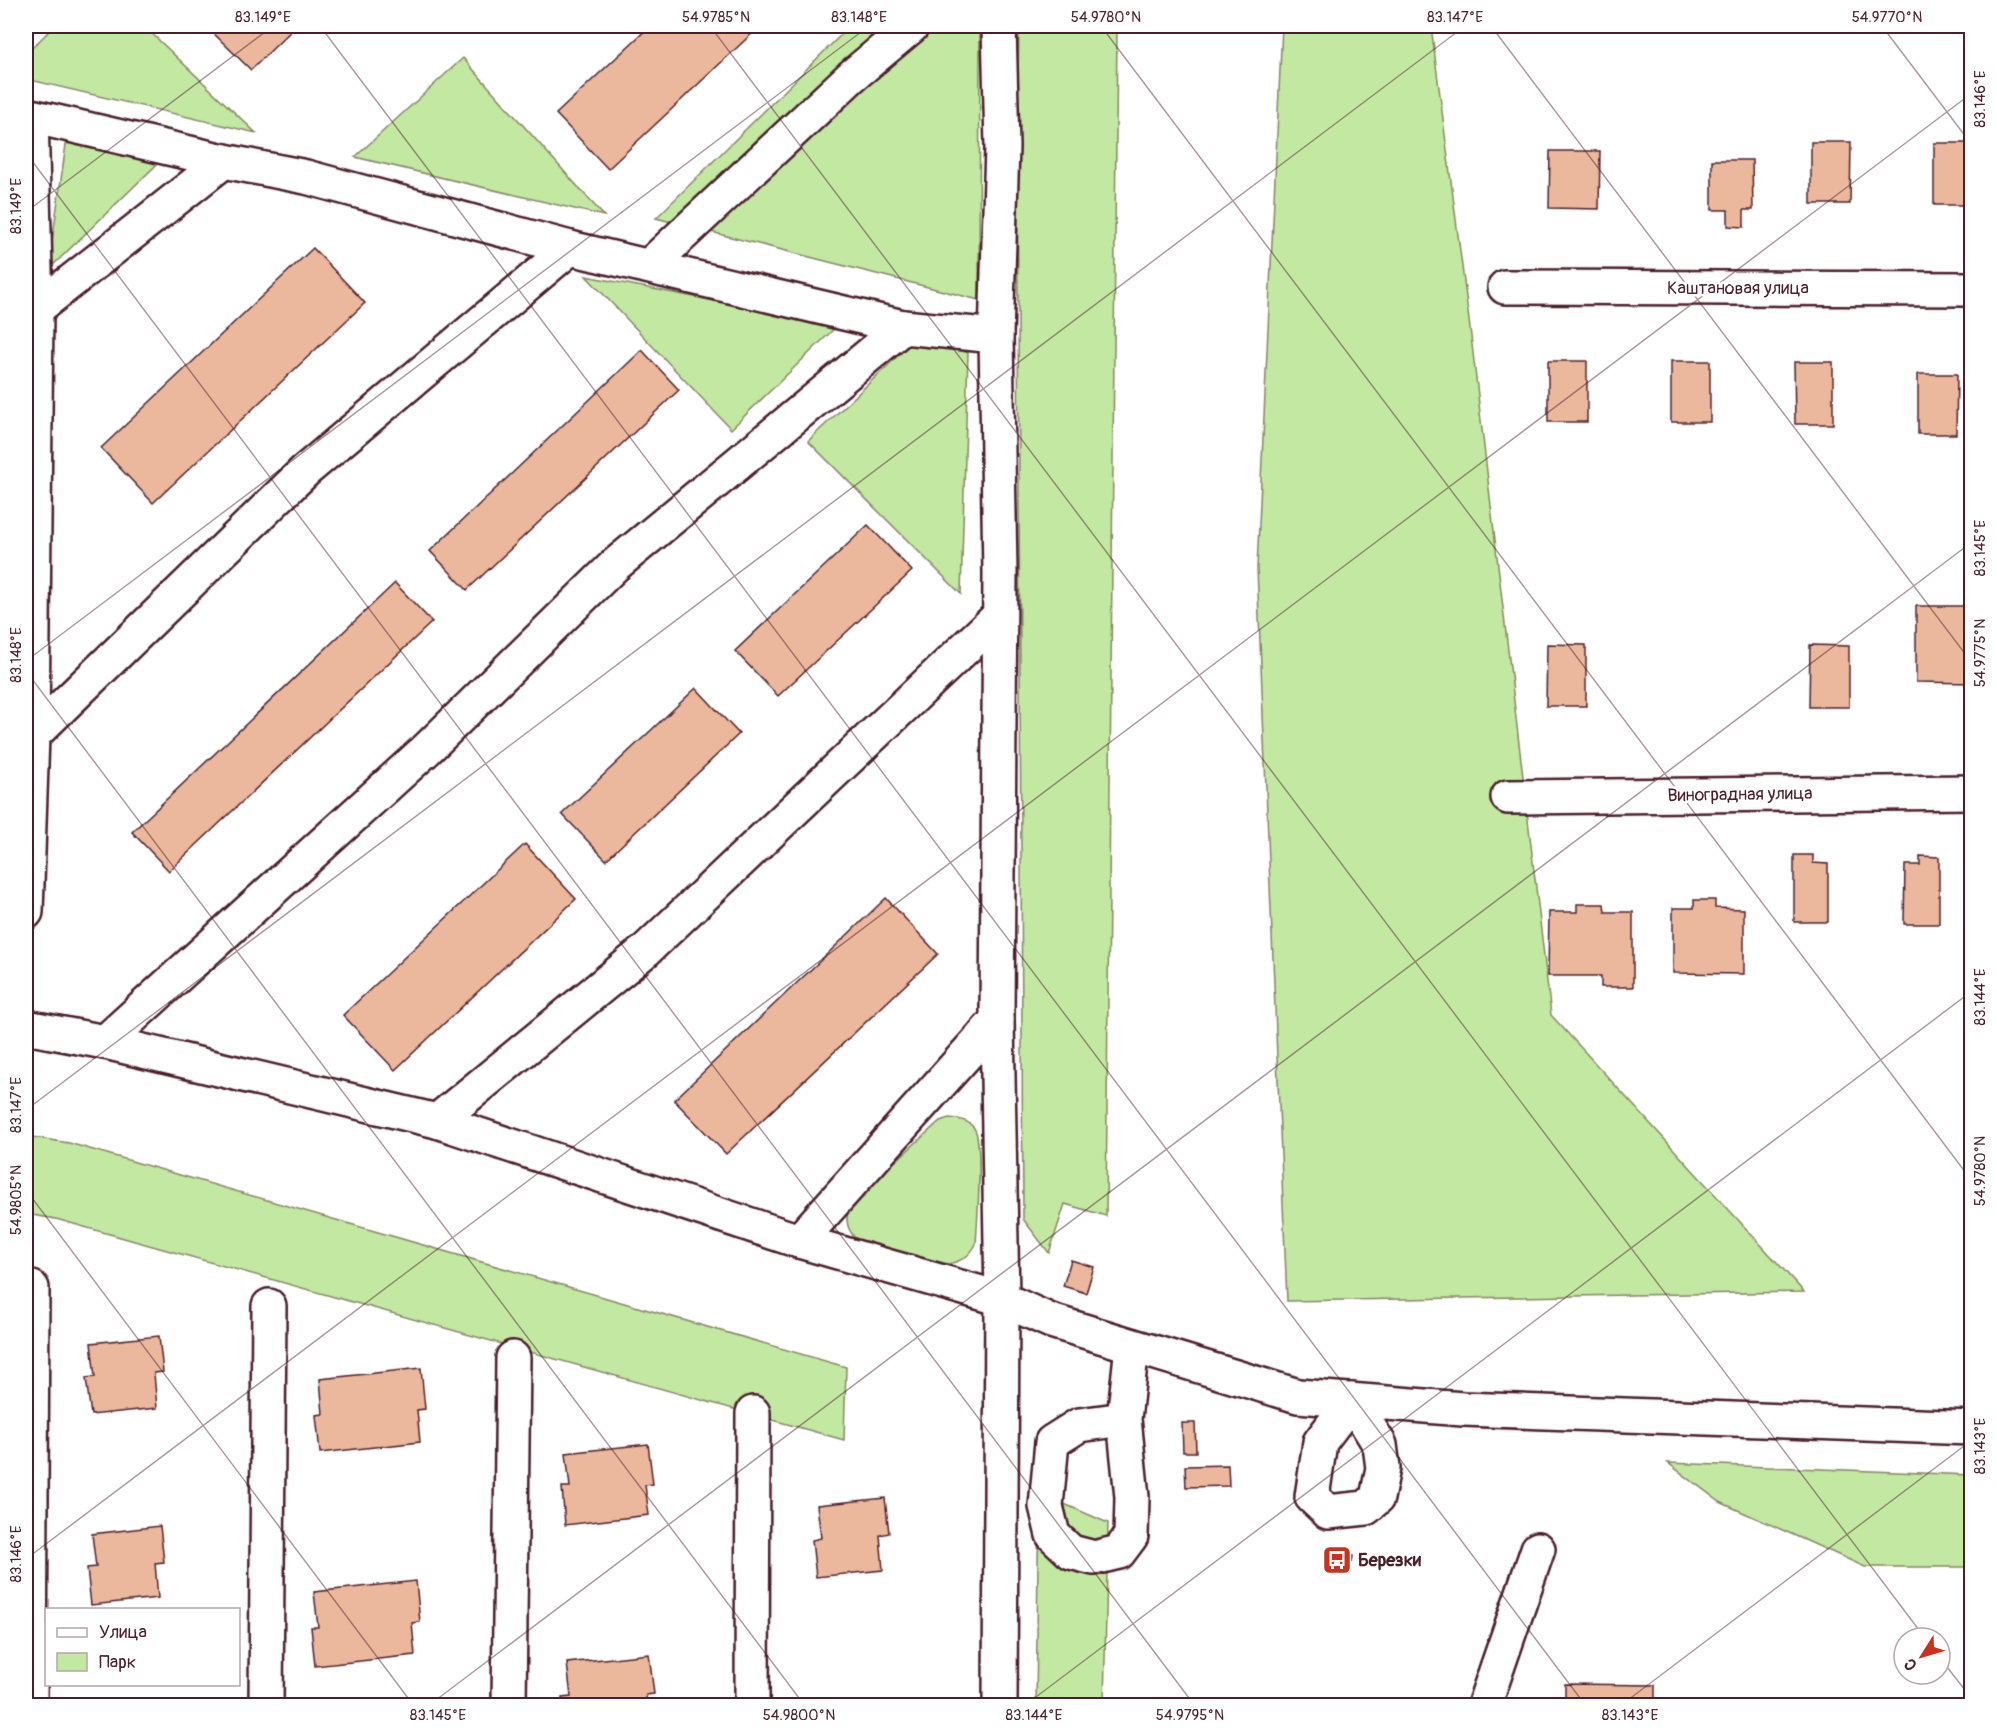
<svg xmlns="http://www.w3.org/2000/svg" width="1997" height="1731" viewBox="0 0 1997 1731" font-family="Pangolin,sans-serif">
<style>
.green{fill:#c3e8a2;stroke:#868466;stroke-width:1.5}
.building{fill:#ebb79d;stroke:#4a1f2b;stroke-width:1.5}
.lines{fill:none;stroke-linecap:round;stroke-linejoin:round}
.minor-casing{stroke:#4a1f2b;stroke-width:38}
.minor{stroke:#fff;stroke-width:33}
.ticks{fill:none;stroke:#4a1f2b;stroke-width:1.5;stroke-opacity:0.45}
.labels{text-anchor:middle;stroke-width:5;stroke-linejoin:round;paint-order:stroke}
.street-label{font-size:18px;fill:#4a1f2b;stroke:#fff}
.poi-label{font-size:18px;font-weight:bold;fill:#4a1f2b;stroke:#fff;text-anchor:start}
.neatline{fill:none;stroke:#4a1f2b;stroke-width:2}
.ticks-label{font-size:15px;text-anchor:middle;fill:#4a1f2b}
</style>
<rect width="100%" height="100%" fill="#fff"/>
<filter id="ink" filterUnits="userSpaceOnUse"><feTurbulence type="fractalNoise" baseFrequency=".0167" numOctaves="2"/><feDisplacementMap in="SourceGraphic" scale="12" xChannelSelector="R" yChannelSelector="G"/><feConvolveMatrix kernelMatrix="1 2 1 2 8 2 1 2 1" color-interpolation-filters="sRGB"/></filter>
<g filter="url(#ink)">
<g class="green">
<path d="M54 26H144L256 133 26 79V54Z"/>
<path d="M850 26H980L979 300 656 218Z"/>
<path d="M1019 26H1117L1106 1216 1065 1204 1049 1253 1023 1219 1017 130Z"/>
<path d="M1282 26H1431L1471 336 1551 1015 1804 1292 1287 1301 1257 568Z"/>
<path d="M463 58 604 216 355 157Z"/>
<path d="M70 117 184 138 48 270Z"/>
<path d="M586 276 838 325 731 429Z"/>
<path d="M921 334 968 353 961 594 808 441Z"/>
<path d="M949 1118C959 1119 968 1120 974 1128 984 1141 977 1224 976 1244 970 1256 962 1261 948 1264L857 1240C843 1226 844 1212 856 1197L940 1121Z"/>
<path d="M26 1136 69 1143 846 1367 844 1440 56 1219 26 1214Z"/>
<path d="M1668 1463 1971 1475V1567H1865L1720 1502Z"/>
<path d="M1039 1493 1108 1523 1104 1705 1036 1706Z"/>
</g>
<g class="building">
<path d="M206 26H296L251 70Z"/>
<path d="M650 26H760L608 169 556 114Z"/>
<path d="M1811 142H1851L1850 204H1811Z"/>
<rect x="1934" y="143" width="38" height="62"/>
<path d="M1550 151H1600L1599 209 1549 208Z"/>
<path d="M1712 160H1752L1753 210H1744V227L1728 226V210H1712Z"/>
<path d="M313 248 365 303 153 503 101 448Z"/>
<path d="M642 350 679 390 467 590 430 551Z"/>
<rect x="1548" y="361" width="39" height="61"/>
<rect x="1671" y="361" width="39" height="61"/>
<path d="M1794 362H1833V424H1795Z"/>
<path d="M1918 374H1957L1956 434H1918Z"/>
<path d="M868 525 912 571 778 696 735 651Z"/>
<path d="M395 583 432 622 169 871 132 832Z"/>
<path d="M1916 606H1972V683L1916 682Z"/>
<path d="M1547 644 1586 645V706H1546Z"/>
<path d="M1810 645 1849 646V707H1809Z"/>
<path d="M696 688 739 734 606 860 562 814Z"/>
<path d="M525 844 576 899 395 1070 343 1015Z"/>
<path d="M1794 855H1813V863L1828 864V922H1794Z"/>
<path d="M1920 856 1939 857V924H1904L1905 865H1920Z"/>
<path d="M886 898 938 954 726 1154 674 1100Z"/>
<path d="M1694 900H1715V908L1744 909V974L1673 973V908H1694Z"/>
<path d="M1577 904H1604L1605 912H1633V987H1601V976H1548L1549 912H1577Z"/>
<path d="M1071 1260 1094 1267 1086 1293 1063 1286Z"/>
<path d="M159 1336 163 1372 154 1373 157 1408 91 1415 86 1378 95 1377 91 1343Z"/>
<path d="M421 1368 425 1409 417 1410 420 1442 320 1453 316 1415 323 1414 320 1379Z"/>
<path d="M1182 1423H1195L1196 1452H1183Z"/>
<path d="M648 1444 653 1484 645 1485 649 1515 565 1525 562 1487H570L566 1453Z"/>
<path d="M1228 1465 1229 1486 1186 1487 1185 1466Z"/>
<path d="M885 1498 889 1533 880 1535 883 1570 816 1577 812 1540 821 1538 817 1505Z"/>
<path d="M160 1526 164 1562 155 1563 158 1598 91 1605 87 1568 96 1567 92 1534Z"/>
<path d="M1331 1552 1353 1556 1352 1562 1330 1559Z"/>
<path d="M416 1581 420 1622 412 1623 415 1655 315 1666 311 1627H318L314 1592Z"/>
<path d="M649 1654 654 1694 646 1695 647 1706H563L562 1698 571 1697 567 1663Z"/>
<path d="M1565 1684 1655 1685V1706H1565Z"/>
</g>
<g class="lines">
<g class="minor-casing">
<g id="minor">
<path d="M650 265 852 76 912 26"/>
<path d="M1505 287 1972 289"/>
<path d="M36 309 224 161"/>
<path d="M32 736 305 471 570 248"/>
<path d="M1508 797 1972 792"/>
<path d="M26 912 32 736 36 309 31 116 224 161 306 177 570 248 903 327 996 336"/>
<path d="M26 1027 105 1042 437 1121 799 1241 1002 1299 997 1020 1000 573 996 336 1002 147 999 26"/>
<path d="M105 1042 427 749 615 565 903 327"/>
<path d="M437 1121 646 950 999 616"/>
<path d="M799 1241 997 1020"/>
<path d="M1352 1400 1380 1445 1383 1468 1377 1498 1366 1508 1328 1512 1312 1497 1320 1442Z"/>
<path d="M1124 1419 1132 1497 1131 1536 1119 1552 1094 1558 1071 1552 1053 1535 1046 1506 1052 1442 1079 1425 1124 1419 1132 1346"/>
<path d="M30 1706 32 1288"/>
<path d="M266 1706 269 1306"/>
<path d="M509 1706 513 1358"/>
<path d="M752 1706 753 1413"/>
<path d="M1000 1706 1002 1299 1051 1321 1298 1396 1463 1409 1972 1428"/>
<path d="M1484 1706 1538 1549"/>
</g>
</g>
<use href="#minor" class="minor"/>
</g>
</g>
<path class="ticks" d="M320 26 1586 1706M710 26 1925 1638M1101 26 1972 1181M1491 26 1972 663M1882 26 1972 145M26 153 1195 1706M26 212 273 26M26 661 869 26M26 671 805 1706M26 1110 1465 26M26 1190 414 1706M26 1559 1972 93M1940 1658 1972 1699M428 1706 1972 542M1024 1706 1972 991M1620 1706 1972 1440"/>
<defs>
<g id="bus-square" transform="scale(1.5)"><rect x="-9" y="-9" width="18" height="18" rx="4" fill="#c8321e" stroke="#fff"/><path d="M-5-6H5V4H4V6H2V4H-2V6H-4V4H-5ZM-3.5-4V0h7V-4ZM-3.5 1.2v1.5H-2V1.2ZM2 1.2v1.5H3.5V1.2Z" fill="#fff"/></g>
</defs>
<g fill-rule="evenodd">
<use href="#bus-square" x="1337" y="1560"/>
</g>
<g class="labels">
<g class="street-label">
<text x="1738" y="294">Каштановая улица</text>
<text transform="translate(1740 794) rotate(-1)" y="6">Виноградная улица</text>
</g>
<g class="poi-label">
<text x="1358" y="1566">Березки</text>
</g>
</g>
<rect width="1997" height="1731" fill="none" stroke="#fff" stroke-width="66"/>
<rect x="45" y="1608" width="195" height="78" fill="#ffffff" stroke="#b7a5aa" stroke-width="1.5"/>
<rect x="57" y="1628" width="30" height="9" fill="#ffffff" stroke="#b7a5aa" stroke-width="1.5"/>
<text x="99" y="1638" font-size="18" fill="#4a1f2b">Улица</text>
<rect x="57" y="1653" width="30" height="18" fill="#c3e8a2" stroke="#b7a5aa" stroke-width="1.5"/>
<text x="99" y="1668" font-size="18" fill="#4a1f2b">Парк</text>
<g transform="translate(1922 1656) rotate(233)"><circle r="28" fill="#ffffff" stroke="#b7a5aa" stroke-width="1.5"/>
<path d="M0-4.5L10 22L0 15L-10 22Z" fill="#c8321e"/>
<text y="-9" font-size="16" font-weight="bold" text-anchor="middle" fill="#4a1f2b">С</text>
</g>
<rect x="33" y="33" width="1931" height="1665" class="neatline"/>
<g class="ticks-label">
<text x="263" y="22">83.149°E</text>
<text x="716" y="22">54.9785°N</text>
<text x="859" y="22">83.148°E</text>
<text x="1106" y="22">54.9780°N</text>
<text x="1455" y="22">83.147°E</text>
<text x="1887" y="22">54.9770°N</text>
<text transform="translate(1980 99) rotate(-90)" y="5">83.146°E</text>
<text transform="translate(16 206) rotate(-90)" y="5">83.149°E</text>
<text transform="translate(1980 548) rotate(-90)" y="5">83.145°E</text>
<text transform="translate(1980 653) rotate(-90)" y="5">54.9775°N</text>
<text transform="translate(16 655) rotate(-90)" y="5">83.148°E</text>
<text transform="translate(1980 997) rotate(-90)" y="5">83.144°E</text>
<text transform="translate(16 1105) rotate(-90)" y="5">83.147°E</text>
<text transform="translate(1980 1171) rotate(-90)" y="5">54.9780°N</text>
<text transform="translate(16 1200) rotate(-90)" y="5">54.9805°N</text>
<text transform="translate(1980 1446) rotate(-90)" y="5">83.143°E</text>
<text transform="translate(16 1554) rotate(-90)" y="5">83.146°E</text>
<text x="438" y="1720">83.145°E</text>
<text x="799" y="1720">54.9800°N</text>
<text x="1034" y="1720">83.144°E</text>
<text x="1190" y="1720">54.9795°N</text>
<text x="1630" y="1720">83.143°E</text>
</g>
</svg>
